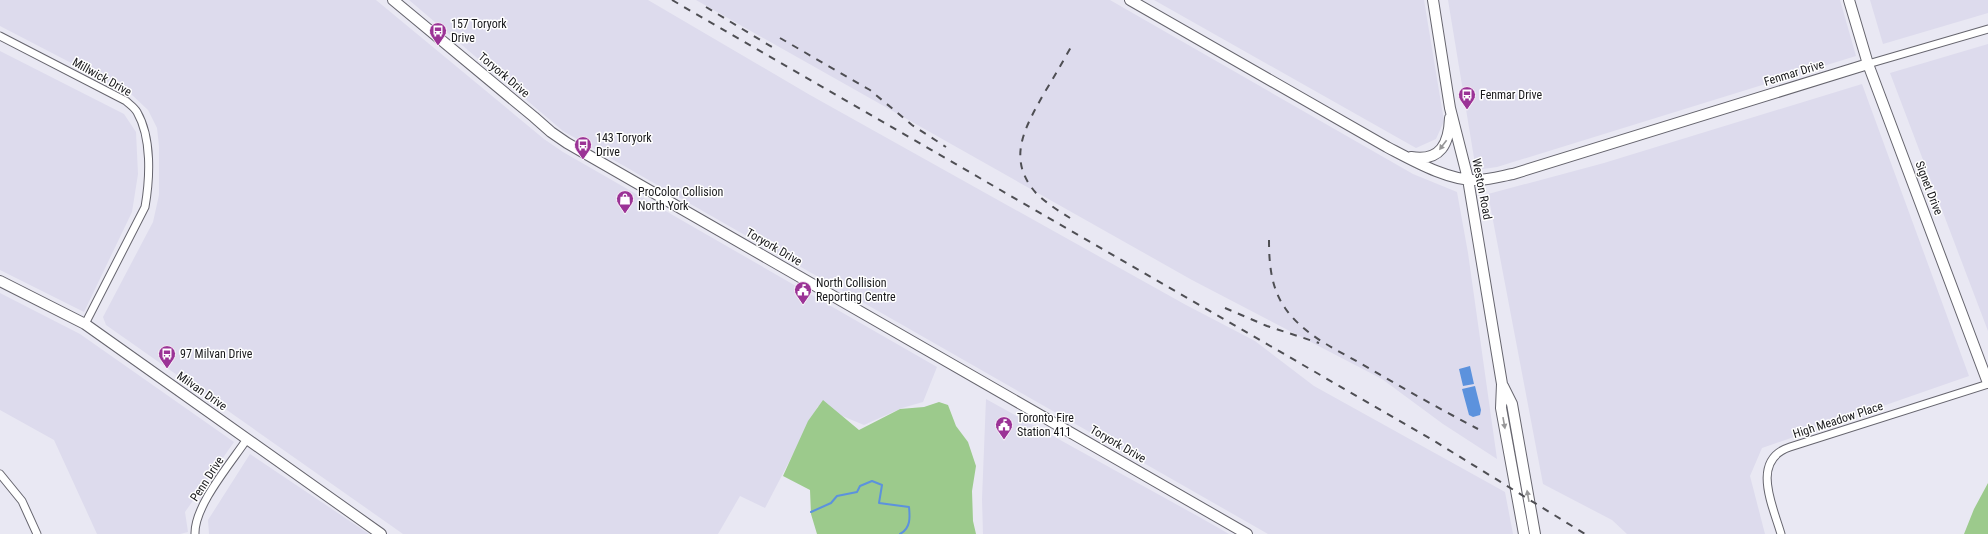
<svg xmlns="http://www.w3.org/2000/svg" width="1988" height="534" font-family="'Roboto Condensed',sans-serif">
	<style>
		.built { fill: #dddbed }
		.green { fill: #9cca8c }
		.water { fill: #5c92dd }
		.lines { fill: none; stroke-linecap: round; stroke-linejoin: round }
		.stream { stroke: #5c92dd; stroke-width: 2 }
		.street-casing { stroke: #66656e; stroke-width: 9 }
		.secondary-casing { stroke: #66656e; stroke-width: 12 }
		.street { stroke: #fff; stroke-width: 7 }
		.secondary { stroke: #fff; stroke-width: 10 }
		.rail { stroke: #4e4e53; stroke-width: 2; stroke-dasharray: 7 7; stroke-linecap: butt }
		.oneway { fill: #979798 }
		.labels { text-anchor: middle; stroke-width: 3; stroke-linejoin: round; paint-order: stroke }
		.poi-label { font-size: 12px; fill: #18181b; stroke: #fff; text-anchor: start }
		.street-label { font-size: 12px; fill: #18181b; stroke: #fff }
	</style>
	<rect width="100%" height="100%" fill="#e9e8f3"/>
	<!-- built -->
	<path class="built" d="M 0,0 L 376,0 L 544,139 L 563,152 L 937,367 L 923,402 L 902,408 L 864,425 L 818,406 L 765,508 L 740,496 L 718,534 L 403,534 L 106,325 L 103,317 L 153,222 L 159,195 L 159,146 L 157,128 L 148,110 L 131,94 L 0,26 Z
		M 409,0 L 648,0 L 810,95 L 1186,305 L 1255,341 L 1314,386 L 1505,492 L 1513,534 L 1268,534 L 563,131 Z
		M 696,0 L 1110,0 L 1413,174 L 1457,192 L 1468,253 L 1497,459 L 1443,424 L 1382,379 L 1192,280 Z
		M 1154,0 L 1424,0 L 1444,121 L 1436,139 L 1416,148 Z
		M 1448,0 L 1840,0 L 1856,56 L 1497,167 L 1476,170 Z
		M 1870,0 L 1988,0 L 1988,13 L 1883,44 Z
		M 1988,44 L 1988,331 L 1890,73 Z
		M 0,51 L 124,114 L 136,132 L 138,174 L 132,212 L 84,312 L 0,270 Z
		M 1862,84 L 1969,376 L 1762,448 L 1750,476 L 1765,534 L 1627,534 L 1612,520 L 1543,484 L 1488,194 L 1604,163 Z
		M 0,293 L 80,334 L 234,442 L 185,512 L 188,532 L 180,534 L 97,534 L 54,440 L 0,410 Z
		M 986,399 L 1201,518 L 1229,534 L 983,534 L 982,499 Z
		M 250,454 L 369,534 L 209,534 L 208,520 Z"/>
	<!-- green -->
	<path class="green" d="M 823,400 L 859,430 L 900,409 L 924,407 L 939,402 L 948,405 L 956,426 L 968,442 L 976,466 L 972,491 L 973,521 L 976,534 L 817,534 L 811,514 L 810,490 L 783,476 L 808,421 Z
		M 1988,483 L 1988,534 L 1964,534 L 1974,509 Z"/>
	<!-- water -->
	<path class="water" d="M 1470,366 L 1474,384 L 1463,386 L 1459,369 Z
		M 1475,386 L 1481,410 L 1480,415 L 1473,417 L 1469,415 L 1462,389 Z"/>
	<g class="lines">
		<!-- stream -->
		<path class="stream" d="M 811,512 L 831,503 L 837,496 L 857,492 L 860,486 L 872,481 L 882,485 L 879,503 L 909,507 C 910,517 911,528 900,534"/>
		<!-- street casing -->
		<g class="street-casing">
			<path id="street" d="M 0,36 L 126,101 C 129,104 134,107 137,112 C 152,138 150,178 145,207 L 85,324
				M 1868,64 L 1988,29
				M 0,474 L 22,501 L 37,534
				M 195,534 C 194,506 231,463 247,439
				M 1781,534 C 1773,506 1750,460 1790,447 L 1988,384"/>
		</g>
		<!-- secondary casing -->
		<g class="secondary-casing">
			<path id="secondary" d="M 393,0 L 534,117 L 551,132 L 567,143 L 1247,534
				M 1130,0 L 1387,147 C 1412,160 1450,182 1479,180 C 1491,179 1502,176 1513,174 L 1868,64
				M 1433,0 L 1450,108 L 1468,179 L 1502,384 L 1501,408 L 1524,534
				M 1849,0 L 1868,64 L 1988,383
				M 1411,157 C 1441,162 1449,143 1450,118
				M 0,281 L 85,324 L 381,534
				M 1503,386 L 1512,404 L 1535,534"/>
		</g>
		<!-- street -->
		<use href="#street" class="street"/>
		<!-- secondary -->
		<use href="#secondary" class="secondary"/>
		<!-- rail -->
		<path class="rail" d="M 672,0 L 1431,439 L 1585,534
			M 706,7 L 772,47
			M 780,38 L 870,90 L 912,125 L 946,147
			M 1070,218 C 1059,211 1046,203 1036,193 C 1006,159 1025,128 1043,95 C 1053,79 1062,63 1071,47
			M 1269,240 C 1269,264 1271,288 1285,308 C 1303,334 1333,348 1360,363 C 1399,386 1438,408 1478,429
			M 1225,308 L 1267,326 L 1319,343"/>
	</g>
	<!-- one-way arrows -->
	<defs><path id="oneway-solid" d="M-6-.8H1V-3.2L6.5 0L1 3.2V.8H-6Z"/></defs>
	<g class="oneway">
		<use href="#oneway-solid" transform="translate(1443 145) rotate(127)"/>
		<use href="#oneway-solid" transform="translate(1504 423) rotate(80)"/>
		<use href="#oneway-solid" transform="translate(1528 496) rotate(-100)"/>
	</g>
	<!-- icons -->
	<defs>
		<g id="bus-pin" transform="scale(0.9)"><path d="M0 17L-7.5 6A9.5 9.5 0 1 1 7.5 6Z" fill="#9b3396" stroke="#fff"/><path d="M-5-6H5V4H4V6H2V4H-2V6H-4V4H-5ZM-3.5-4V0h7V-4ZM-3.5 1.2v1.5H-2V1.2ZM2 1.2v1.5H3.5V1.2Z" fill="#fff"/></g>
		<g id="shop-pin" transform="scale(0.9)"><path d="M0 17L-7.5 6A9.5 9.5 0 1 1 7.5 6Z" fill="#9b3396" stroke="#fff"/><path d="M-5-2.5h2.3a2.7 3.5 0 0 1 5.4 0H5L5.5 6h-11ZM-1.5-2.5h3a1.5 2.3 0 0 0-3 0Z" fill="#fff"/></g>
		<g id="civic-pin" transform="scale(0.9)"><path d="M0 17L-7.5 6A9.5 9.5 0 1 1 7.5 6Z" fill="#9b3396" stroke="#fff"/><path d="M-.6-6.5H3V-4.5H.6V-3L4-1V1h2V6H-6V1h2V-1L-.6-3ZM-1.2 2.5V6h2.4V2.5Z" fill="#fff"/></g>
	</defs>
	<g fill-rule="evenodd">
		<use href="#bus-pin" x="438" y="31"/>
		<use href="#bus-pin" x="1467" y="95"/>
		<use href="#bus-pin" x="583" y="145"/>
		<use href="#shop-pin" x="625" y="199"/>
		<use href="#civic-pin" x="803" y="290"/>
		<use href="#bus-pin" x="167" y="354"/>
		<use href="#civic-pin" x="1004" y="425"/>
	</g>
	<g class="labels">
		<!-- poi labels -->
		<g class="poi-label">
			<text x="451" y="28">157 Toryork<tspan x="451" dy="14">Drive</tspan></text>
			<text x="1480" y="99">Fenmar Drive</text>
			<text x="596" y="142">143 Toryork<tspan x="596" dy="14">Drive</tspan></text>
			<text x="638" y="196">ProColor Collision<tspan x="638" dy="14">North York</tspan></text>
			<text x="816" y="287">North Collision<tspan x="816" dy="14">Reporting Centre</tspan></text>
			<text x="180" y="358">97 Milvan Drive</text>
			<text x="1017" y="422">Toronto Fire<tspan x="1017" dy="14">Station 411</tspan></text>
		</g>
		<!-- street labels -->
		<g class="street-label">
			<text transform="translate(1794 73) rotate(-17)" y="4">Fenmar Drive</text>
			<text transform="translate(504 75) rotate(40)" y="4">Toryork Drive</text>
			<text transform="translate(102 77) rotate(29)" y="4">Millwick Drive</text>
			<text transform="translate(1929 188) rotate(69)" y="4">Signet Drive</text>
			<text transform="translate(1482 189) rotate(79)" y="4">Weston Road</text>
			<text transform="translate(774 247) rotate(30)" y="4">Toryork Drive</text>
			<text transform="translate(202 391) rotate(35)" y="4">Milvan Drive</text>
			<text transform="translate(1838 420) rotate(-18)" y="4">High Meadow Place</text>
			<text transform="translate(1118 444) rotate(30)" y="4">Toryork Drive</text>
			<text transform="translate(207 479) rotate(-57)" y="4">Penn Drive</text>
		</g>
	</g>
</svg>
